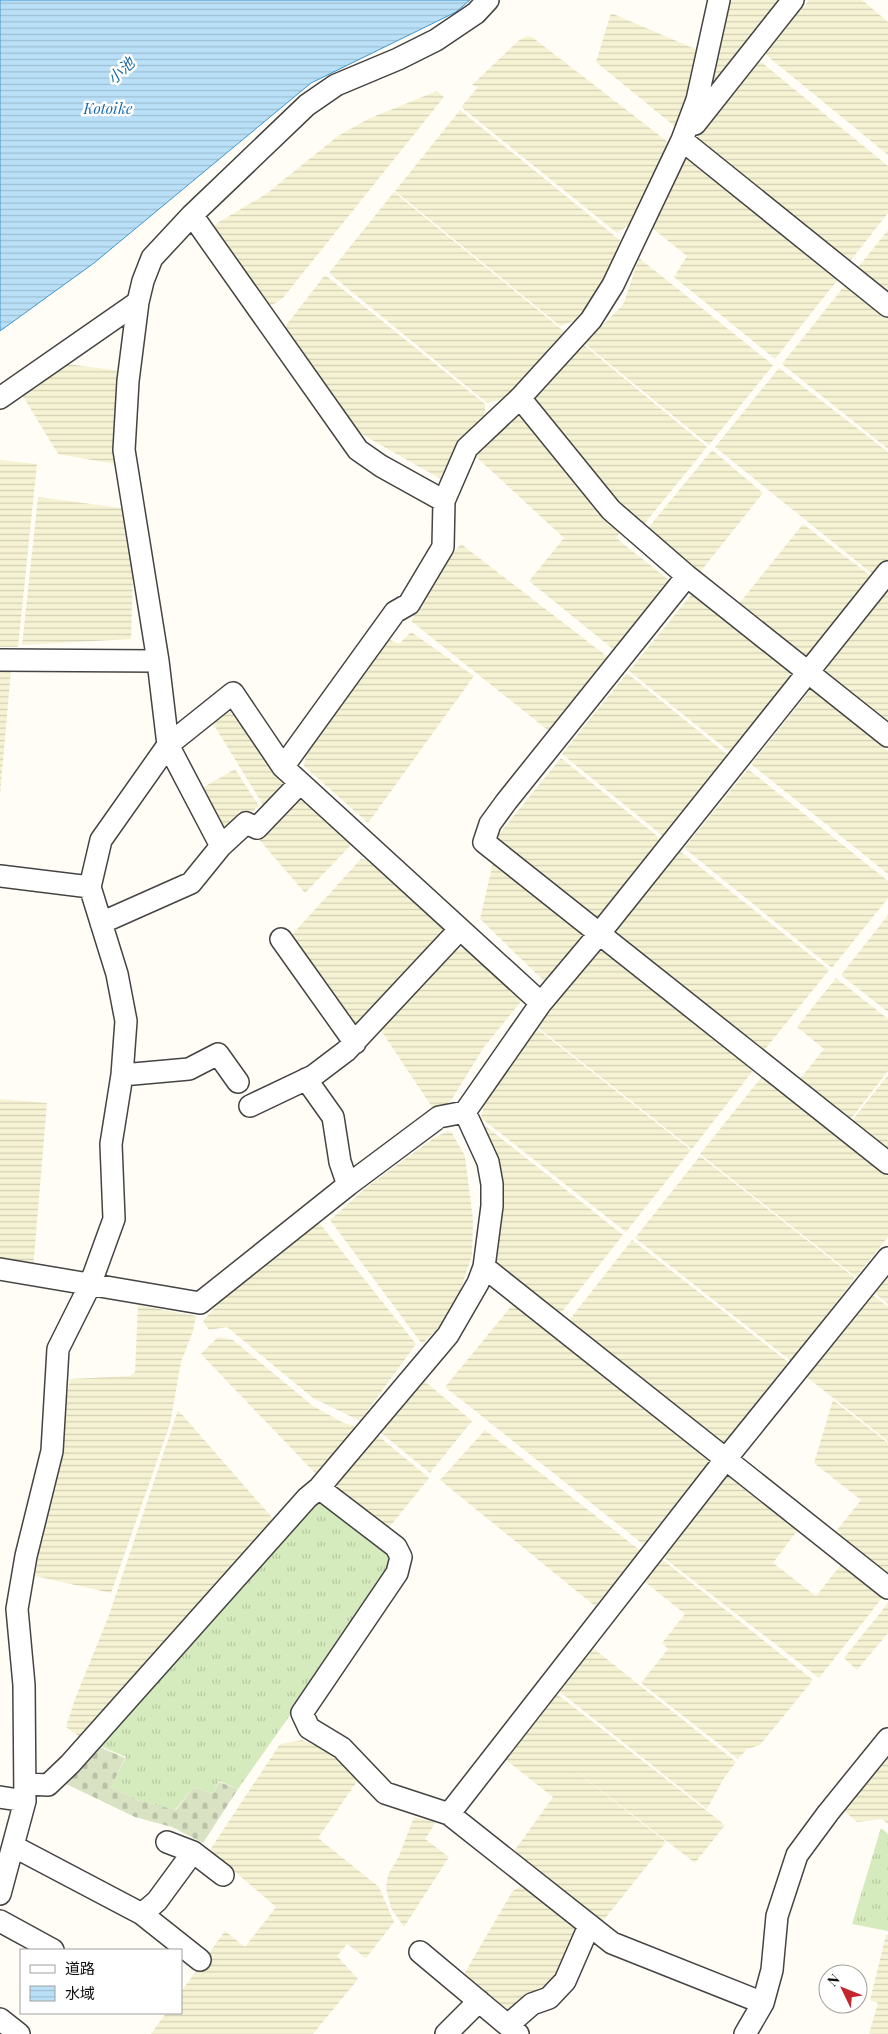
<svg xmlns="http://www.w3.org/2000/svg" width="888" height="2034" font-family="'Playfair Display','Noto Sans JP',serif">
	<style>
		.farmland { fill: url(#farmland-rules) }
		.grass { fill: url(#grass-tufts) }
		.cemetery { fill: url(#cemetery-stones) }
		.water { fill: url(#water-rules); stroke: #3f96cf }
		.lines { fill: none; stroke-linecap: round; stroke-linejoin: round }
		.minor-casing { stroke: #444; stroke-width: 24 }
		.minor { stroke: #fff; stroke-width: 21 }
		.labels { text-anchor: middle; stroke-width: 5; stroke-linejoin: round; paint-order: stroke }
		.water-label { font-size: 15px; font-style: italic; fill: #1768a6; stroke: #fff }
	</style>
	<defs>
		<pattern id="farmland-rules" width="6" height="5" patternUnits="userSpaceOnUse" patternTransform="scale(1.25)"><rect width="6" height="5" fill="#f6f3d4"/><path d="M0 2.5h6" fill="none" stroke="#d2cfb5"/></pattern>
		<pattern id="grass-tufts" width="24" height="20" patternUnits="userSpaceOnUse" patternTransform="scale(1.25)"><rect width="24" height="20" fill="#d5ebbd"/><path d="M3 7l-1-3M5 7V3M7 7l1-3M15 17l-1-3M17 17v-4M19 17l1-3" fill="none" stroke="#b6c8a1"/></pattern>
		<pattern id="cemetery-stones" width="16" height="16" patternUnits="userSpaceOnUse" patternTransform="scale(1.25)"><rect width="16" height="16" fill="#d9e3c4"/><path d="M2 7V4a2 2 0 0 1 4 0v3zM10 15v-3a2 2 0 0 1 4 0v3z" fill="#b9c2a7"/></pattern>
		<pattern id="water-rules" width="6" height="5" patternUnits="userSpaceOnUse" patternTransform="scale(1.25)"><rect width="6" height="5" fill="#b9e0f7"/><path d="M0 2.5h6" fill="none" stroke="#9ebfd3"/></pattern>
	</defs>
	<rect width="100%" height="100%" fill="#fffdf5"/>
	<!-- farmland -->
	<path class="farmland" d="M 727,0 L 780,0 L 713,87 L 710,86 Z
		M 809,0 L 862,0 L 888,22 L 888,155 L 765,54 Z
		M 611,13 L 700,51 L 678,129 L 596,62 Z
		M 527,36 L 532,37 L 668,142 L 634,222 L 617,233 L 461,107 L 478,87 L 472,85 L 518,41 Z
		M 760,61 L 888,166 L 888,213 L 847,265 L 694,141 Z
		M 437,91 L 444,97 L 282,299 L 272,305 L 263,302 L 230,255 L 214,225 L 266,194 L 338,136 L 368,119 Z
		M 460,110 L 621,241 L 605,282 L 579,319 L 560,326 L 395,191 Z
		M 688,154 L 839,278 L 775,359 L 674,277 L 687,256 L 652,228 Z
		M 394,192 L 566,333 L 504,399 L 487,403 L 329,273 Z
		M 888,230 L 888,296 L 856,270 Z
		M 639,258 L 773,365 L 709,445 L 584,343 L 623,305 Z
		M 325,275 L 485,404 L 485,419 L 446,482 L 358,432 L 284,328 Z
		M 846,284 L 888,317 L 888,449 L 782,364 Z
		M 584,345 L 707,447 L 640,529 L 532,399 Z
		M 59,363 L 120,371 L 115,464 L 58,454 L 21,393 Z
		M 779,368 L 888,452 L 888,559 L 875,576 L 715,447 Z
		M 519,413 L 621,531 L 616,538 L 675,585 L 619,654 L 529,581 L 564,538 L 472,453 Z
		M 712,450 L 763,493 L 697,576 L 644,533 Z
		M 0,460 L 37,464 L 18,647 L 0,647 Z
		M 38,497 L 121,508 L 133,575 L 131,639 L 22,645 Z
		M 803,524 L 872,577 L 806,660 L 738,605 Z
		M 461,544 L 613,661 L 554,735 L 411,621 L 432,577 Z
		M 695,590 L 796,672 L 731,753 L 629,671 Z
		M 885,590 L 888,592 L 888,726 L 820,671 Z
		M 411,632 L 474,676 L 368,823 L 304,766 L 307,745 L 380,635 L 399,644 Z
		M 0,670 L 11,670 L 0,795 Z
		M 627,673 L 729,756 L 664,837 L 562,754 Z
		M 811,689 L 888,751 L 888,874 L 751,764 Z
		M 227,703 L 287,779 L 263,805 L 209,717 Z
		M 561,758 L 662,840 L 597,921 L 495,839 Z
		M 235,769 L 259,806 L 222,838 L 197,791 Z
		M 748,769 L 888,881 L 888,898 L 832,968 L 684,848 Z
		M 303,793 L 353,843 L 305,893 L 256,836 Z
		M 680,851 L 829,970 L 762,1053 L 614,934 Z
		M 361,859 L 378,862 L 449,931 L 356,1030 L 288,939 Z
		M 493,863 L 583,932 L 576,945 L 545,982 L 480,919 Z
		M 888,915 L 888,1012 L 841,975 Z
		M 599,945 L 755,1068 L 692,1149 L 536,1026 Z
		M 468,948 L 523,999 L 484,1047 L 452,1099 L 441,1109 L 432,1107 L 380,1029 L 449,951 Z
		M 836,978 L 888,1019 L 888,1071 L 850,1120 L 799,1080 L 824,1049 L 797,1027 Z
		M 535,1027 L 691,1150 L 626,1232 L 481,1118 L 488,1088 Z
		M 764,1074 L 888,1172 L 888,1237 L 856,1277 L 700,1154 Z
		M 888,1075 L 888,1151 L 851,1122 Z
		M 0,1099 L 47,1103 L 33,1269 L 0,1262 Z
		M 483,1124 L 623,1235 L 558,1317 L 494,1264 L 495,1158 Z
		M 448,1131 L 452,1133 L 465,1156 L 473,1220 L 472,1255 L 453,1313 L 422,1344 L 330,1220 L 367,1187 L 434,1138 Z
		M 700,1156 L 855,1278 L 791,1361 L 635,1238 Z
		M 317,1220 L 416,1344 L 360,1421 L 313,1398 L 227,1327 L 209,1330 L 203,1321 L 227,1293 Z
		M 632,1240 L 788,1362 L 722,1445 L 567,1323 Z
		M 888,1268 L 888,1304 L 871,1290 Z
		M 869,1292 L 888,1307 L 888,1441 L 804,1375 Z
		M 513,1304 L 710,1462 L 644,1545 L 445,1387 Z
		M 138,1305 L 196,1316 L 193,1331 L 181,1362 L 170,1424 L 111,1593 L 35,1576 L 70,1379 L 130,1376 L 135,1372 Z
		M 218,1337 L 233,1340 L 313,1406 L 342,1422 L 359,1428 L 315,1473 L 201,1354 Z
		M 421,1378 L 472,1421 L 430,1473 L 380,1432 Z
		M 833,1400 L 888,1443 L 888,1577 L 834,1534 L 861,1500 L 814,1463 Z
		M 178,1410 L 276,1522 L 85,1740 L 66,1727 L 75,1699 L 108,1618 Z
		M 485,1430 L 641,1551 L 595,1606 L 440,1480 Z
		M 376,1434 L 429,1478 L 388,1529 L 334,1485 Z
		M 725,1468 L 800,1527 L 773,1563 L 816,1596 L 844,1561 L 886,1593 L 819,1678 L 659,1554 Z
		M 658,1556 L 813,1680 L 760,1745 L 747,1749 L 738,1759 L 641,1683 L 668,1649 L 662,1643 L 685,1614 L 640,1578 Z
		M 888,1603 L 888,1633 L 857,1670 L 844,1658 Z
		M 589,1645 L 736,1762 L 724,1778 L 707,1809 L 555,1688 Z
		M 553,1691 L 725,1825 L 695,1863 L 563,1761 L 666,1842 L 599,1926 L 512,1854 L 553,1797 L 501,1756 Z
		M 302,1740 L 334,1754 L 358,1780 L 318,1838 L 379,1887 L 394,1922 L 366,1958 L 347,1944 L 337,1956 L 358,1979 L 313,2034 L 151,2034 L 166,2013 L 181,2013 L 181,1992 L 225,1931 L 245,1947 L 276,1907 L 210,1850 L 280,1744 Z
		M 888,1752 L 888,1824 L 882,1819 L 857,1822 L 842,1809 Z
		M 414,1817 L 436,1822 L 425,1839 L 449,1857 L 404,1927 L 391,1908 L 386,1888 L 388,1875 L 399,1856 Z
		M 520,1886 L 584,1929 L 551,1987 L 506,2019 L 460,1981 L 512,1892 Z
		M 886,1935 L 888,1935 L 888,2034 L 869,2034 L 878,2003 L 870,2000 Z"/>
	<!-- grass -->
	<path class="grass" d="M 319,1495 L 395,1555 L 387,1578 L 238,1789 L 219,1781 L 213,1794 L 194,1787 L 175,1810 L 137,1800 L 111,1787 L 126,1757 L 93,1743 Z
		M 881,1828 L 888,1834 L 888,1931 L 852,1924 Z"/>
	<!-- cemetery -->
	<path class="cemetery" d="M 93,1744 L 125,1758 L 111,1787 L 137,1800 L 176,1810 L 194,1787 L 213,1794 L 219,1782 L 238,1789 L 203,1843 L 172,1827 L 135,1817 L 60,1781 Z"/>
	<!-- water -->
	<path class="water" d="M 0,0 L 470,0 L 456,12 L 311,83 L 94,263 L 0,331 Z"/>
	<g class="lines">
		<!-- minor casing -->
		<g class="minor-casing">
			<path id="minor" d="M 695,124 L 793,0
				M 682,140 L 888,306
				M 192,215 L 358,450 L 381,466 L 444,501 L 467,448 L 520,398 L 591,320 L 613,285 L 682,140 L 697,100 L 719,0
				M 0,398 L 138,302
				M 520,398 L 611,510 L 687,576 L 888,736
				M 687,576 L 506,802 L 490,824 L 484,842 L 888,1163
				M 0,660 L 158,661
				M 283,767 L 395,612 L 409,604 L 443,547 L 444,501
				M 221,846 L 168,745 L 233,693 L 283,767 L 541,1003
				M 0,876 L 90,887
				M 101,923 L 191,883 L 221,846 L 246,823 L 257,828 L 300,783
				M 281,939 L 355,1043
				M 122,1075 L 189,1069 L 218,1054 L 238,1082
				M 306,1079 L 333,1117 L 340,1162 L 348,1185
				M 250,1106 L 313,1076 L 346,1051 L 460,929
				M 484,1267 L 888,1588
				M 0,1269 L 200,1303 L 348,1185 L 439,1117 L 465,1112
				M 319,1488 L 396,1547 L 401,1557 L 397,1573 L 302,1713 L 309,1728 L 342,1748 L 385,1793 L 449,1814 L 612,1943 L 763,2003
				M 27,1784 L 48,1785 L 70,1764 L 307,1498 L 319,1488 L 448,1335 L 478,1283 L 484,1267 L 492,1206 L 492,1184 L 488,1162 L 465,1112 L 541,1003 L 599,934 L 888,572
				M 0,1797 L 25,1801
				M 449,1814 L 725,1460 L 888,1258
				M 167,1842 L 193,1852 L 223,1875
				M 13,1846 L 142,1914 L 200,1960
				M 0,1894 L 25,1801 L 24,1685 L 17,1609 L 26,1556 L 52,1451 L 58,1349 L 90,1285 L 114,1219 L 111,1144 L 122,1075 L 126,1021 L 117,974 L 90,887 L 101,840 L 168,745 L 158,661 L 124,450 L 128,381 L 138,302 L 143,281 L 152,258 L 192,215 L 307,105 L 336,85 L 398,59 L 436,40 L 476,13 L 488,0
				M 142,1914 L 157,1901 L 193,1852
				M 0,1921 L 53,1950
				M 420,1952 L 518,2034
				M 0,2019 L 19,2034
				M 508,2025 L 532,2004 L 549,1998 L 565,1981 L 589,1926
				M 446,2034 L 479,2001
				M 745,2034 L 763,2003 L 772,1970 L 777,1916 L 797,1855 L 828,1813 L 888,1739"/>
		</g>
		<!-- minor -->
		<use href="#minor" class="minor"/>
	</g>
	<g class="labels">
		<!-- water labels -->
		<g class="water-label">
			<text transform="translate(121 71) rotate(-43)" y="5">小池</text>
			<text x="108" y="114">Kotoike</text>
		</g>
	</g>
	<!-- legend -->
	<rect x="20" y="1949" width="162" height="65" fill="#ffffff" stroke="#a0a0a0"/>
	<rect x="30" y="1965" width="25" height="8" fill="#ffffff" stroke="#a0a0a0"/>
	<text x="65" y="1974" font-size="15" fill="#111111">道路</text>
	<rect x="30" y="1986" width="25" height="15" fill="url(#water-rules)" stroke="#a0a0a0"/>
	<text x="65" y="1999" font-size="15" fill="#111111">水域</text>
	<!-- north arrow -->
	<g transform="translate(843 1989) rotate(313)"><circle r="24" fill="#ffffff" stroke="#a0a0a0"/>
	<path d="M0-4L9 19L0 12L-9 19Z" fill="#c4262e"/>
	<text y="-8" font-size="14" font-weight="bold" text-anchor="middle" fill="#111111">N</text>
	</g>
</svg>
